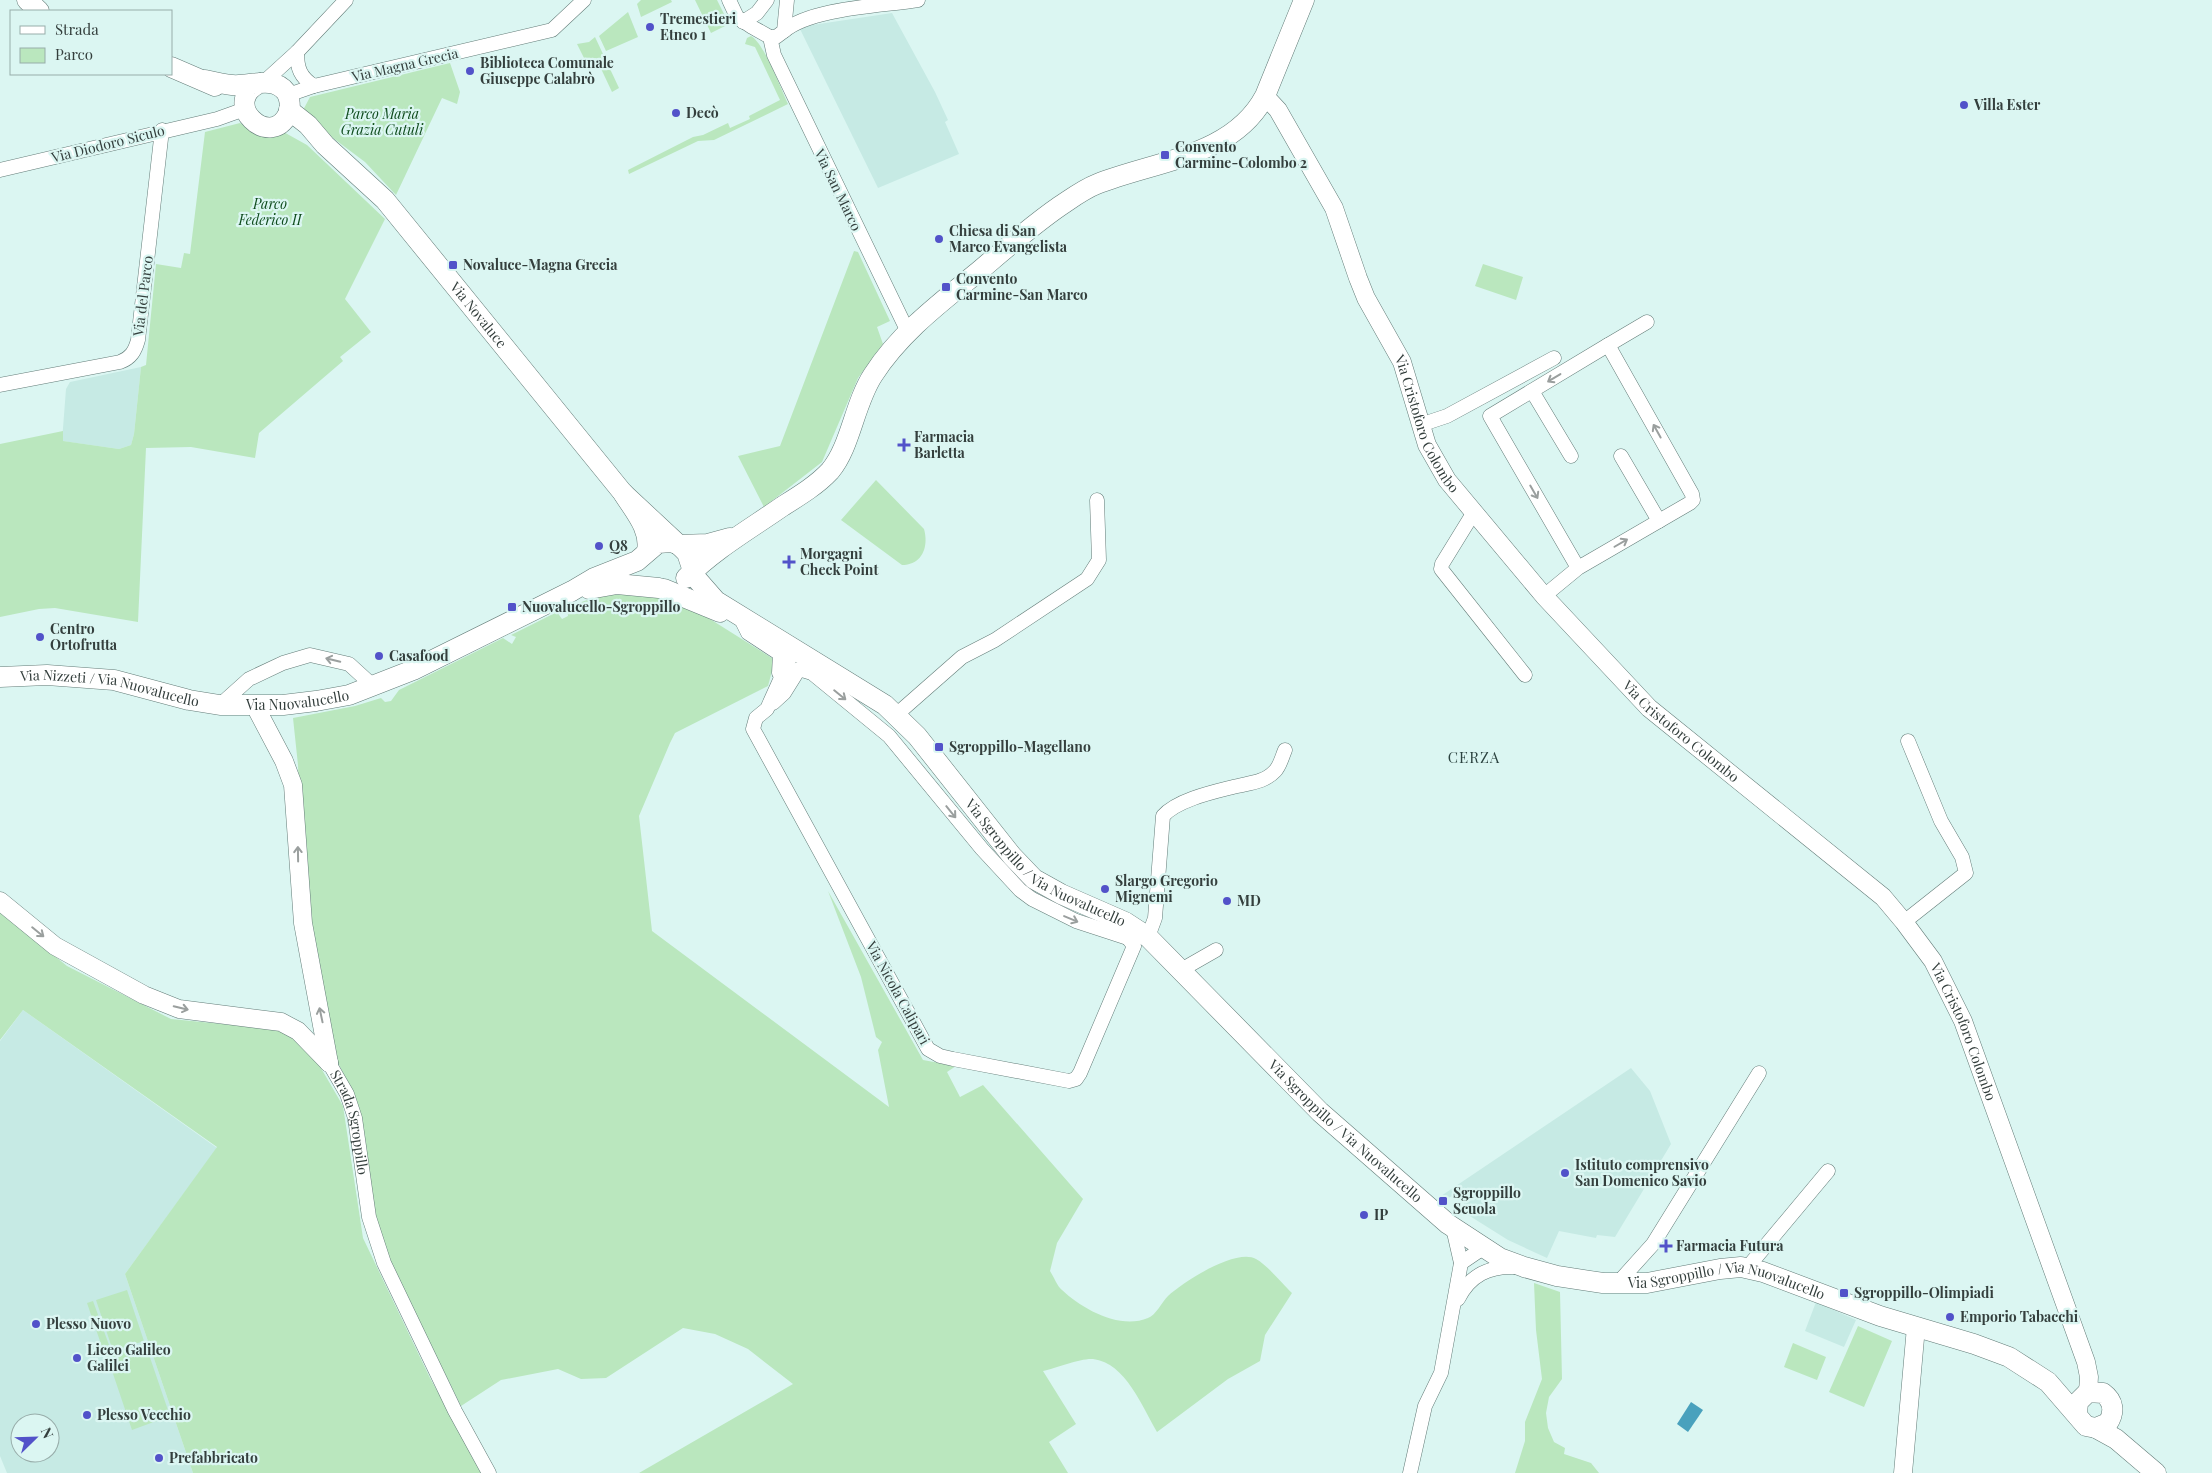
<svg xmlns="http://www.w3.org/2000/svg" width="2212" height="1473" font-family="'Playfair Display',serif">
	<style>
		.built { fill: #c6eae4; fill-rule: evenodd }
		.green { fill: #bae7be }
		.water { fill: #49a1bd }
		.lines { fill: none; stroke-linecap: round; stroke-linejoin: round }
		.minor-casing { stroke: #637c78; stroke-width: 15 }
		.tertiary-casing { stroke: #637c78; stroke-width: 19 }
		.secondary-casing { stroke: #637c78; stroke-width: 21 }
		.minor { stroke: #fff; stroke-width: 14 }
		.tertiary { stroke: #fff; stroke-width: 18 }
		.secondary { stroke: #fff; stroke-width: 20 }
		.oneway { stroke: #9a9f9e }
		.poi-dot { fill: #5252c9; stroke: #dbf6f2; stroke-width: 2 }
		.labels { text-anchor: middle; stroke-width: 4.5; stroke-linejoin: round; paint-order: stroke }
		.poi-label { font-size: 14px; font-weight: bold; fill: #343f3d; stroke: #dbf6f2; text-anchor: start }
		.street-label { font-size: 14px; fill: #343f3d; stroke: #dbf6f2 }
		.park-label { font-size: 14px; font-style: italic; fill: #0f4c1d; stroke: #dbf6f2 }
		.neighbourhood-label { font-size: 15px; letter-spacing: 1px; fill: #2b423f; stroke: #dbf6f2 }
	</style>
	<rect width="100%" height="100%" fill="#dbf6f2"/>
	<!-- built -->
	<path class="built" d="M 892,13 L 935,92 L 948,120 L 945,122 L 959,154 L 878,188 L 799,27 Z
		M 141,367 L 134,434 L 131,445 L 119,449 L 62,441 L 66,389 L 70,382 Z
		M 23,1010 L 217,1148 L 125,1274 L 193,1473 L 7,1473 L 0,1456 L 0,1041 ZM 20,1423 L 50,1423 L 50,1453 L 20,1453 Z
		M 1631,1068 L 1650,1091 L 1671,1144 L 1615,1237 L 1597,1235 L 1596,1238 L 1559,1231 L 1547,1258 L 1508,1240 L 1465,1213 L 1468,1210 L 1458,1194 L 1445,1199 L 1438,1198 Z
		M 1816,1302 L 1856,1320 L 1844,1347 L 1805,1331 Z"/>
	<!-- green -->
	<path class="green" d="M 641,0 L 671,0 L 672,2 L 641,17 L 637,4 Z
		M 695,0 L 717,0 L 729,24 L 711,33 Z
		M 628,12 L 638,37 L 606,51 L 599,36 Z
		M 751,36 C 764,43 781,89 788,104 L 714,140 L 698,141 L 629,174 L 628,170 L 693,137 L 703,135 L 728,123 L 730,128 L 750,119 L 749,116 L 780,100 L 755,47 L 745,44 L 747,38 Z
		M 595,37 L 619,88 L 612,92 L 596,58 L 585,60 L 577,44 L 589,42 Z
		M 450,63 L 460,92 L 457,104 L 442,98 L 396,195 L 365,162 L 301,114 L 310,97 Z
		M 240,123 L 258,134 L 280,130 L 307,145 L 385,219 L 345,299 L 371,332 L 340,357 L 343,361 L 259,433 L 255,458 L 191,447 L 146,448 L 138,622 L 55,608 L 39,609 L 0,617 L 0,444 L 63,431 L 63,441 L 119,449 L 131,445 L 134,434 L 141,367 L 146,365 L 156,264 L 181,268 L 184,253 L 190,254 L 205,132 Z
		M 854,251 L 858,252 L 890,321 L 877,327 L 883,344 L 858,378 L 822,462 L 764,507 L 738,456 L 780,446 Z
		M 1483,264 L 1523,277 L 1516,300 L 1475,286 Z
		M 876,480 L 924,529 C 929,547 922,565 902,565 L 841,520 Z
		M 626,593 L 670,600 L 702,614 L 775,660 L 768,686 L 675,733 L 670,743 L 639,816 L 652,931 L 889,1107 L 878,1050 L 882,1042 L 876,1037 L 861,977 L 828,891 L 923,1060 L 956,1066 L 947,1072 L 960,1097 L 983,1085 L 1083,1199 L 1057,1243 L 1050,1271 C 1054,1277 1057,1286 1062,1290 C 1082,1309 1120,1330 1148,1318 C 1156,1315 1162,1302 1168,1296 C 1183,1282 1236,1248 1256,1259 C 1267,1265 1282,1283 1292,1293 L 1265,1335 L 1260,1361 L 1228,1379 L 1157,1432 C 1142,1407 1126,1363 1093,1359 C 1081,1358 1056,1368 1043,1371 L 1076,1424 L 1049,1442 L 1068,1473 L 639,1473 L 793,1384 L 748,1349 L 715,1334 L 683,1328 L 606,1378 L 581,1379 L 558,1369 L 501,1380 L 461,1406 L 390,1263 L 373,1209 L 364,1135 L 353,1092 L 335,1057 L 303,894 L 298,765 L 293,718 L 355,706 L 381,698 L 385,702 L 391,701 L 399,690 L 503,638 L 512,644 L 516,637 L 511,635 L 557,612 L 562,619 L 568,616 L 567,607 L 596,597 Z
		M 0,912 L 67,966 L 171,1019 L 285,1030 L 314,1056 L 343,1106 L 363,1238 L 430,1378 L 483,1473 L 193,1473 L 125,1274 L 217,1147 L 23,1010 L 0,1040 Z
		M 1534,1283 L 1560,1292 L 1562,1379 L 1549,1397 L 1546,1413 L 1548,1428 L 1554,1442 L 1565,1448 L 1564,1454 L 1591,1463 L 1599,1473 L 1515,1473 L 1525,1441 L 1525,1422 L 1542,1379 L 1536,1330 Z
		M 127,1290 L 144,1341 L 113,1351 L 96,1300 Z
		M 93,1301 L 109,1345 L 102,1347 L 87,1303 Z
		M 1858,1326 L 1892,1341 L 1864,1407 L 1829,1392 Z
		M 145,1343 L 170,1416 L 132,1430 L 107,1356 Z
		M 1793,1343 L 1826,1357 L 1817,1380 L 1784,1367 Z"/>
	<!-- water -->
	<path class="water" d="M 1691,1402 L 1703,1410 L 1688,1432 L 1677,1424 Z"/>
	<g class="lines">
		<!-- minor casing -->
		<g class="minor-casing">
			<g id="minor">
				<path d="M 729,0 L 737,17 L 752,27 L 770,37 L 776,37 L 784,31 L 787,0"/>
				<path d="M 743,22 L 757,13 L 767,0"/>
				<path d="M 784,31 C 811,8 881,6 918,0"/>
				<path d="M 770,37 L 774,55 L 908,332"/>
				<path d="M 297,52 C 297,68 300,77 314,86"/>
				<path d="M 264,82 L 297,52 L 346,0"/>
				<path d="M 288,95 L 314,86 L 552,30 L 584,0"/>
				<path d="M 0,170 L 217,119 L 245,109"/>
				<path d="M 1608,345 L 1647,322"/>
				<path d="M 0,385 L 120,362 C 131,358 135,351 138,340 L 162,130"/>
				<path d="M 1532,391 L 1571,456"/>
				<path d="M 1420,425 L 1447,416 L 1554,358"/>
				<path d="M 1621,456 L 1659,521"/>
				<path d="M 1474,512 L 1442,564 L 1441,569 L 1525,675"/>
				<path d="M 1544,596 L 1578,568 L 1690,503 L 1693,500 L 1692,494 L 1608,345 L 1490,416 L 1578,568"/>
				<path d="M 743,623 L 748,633 L 780,654 L 779,673"/>
				<path d="M 794,649 L 767,709 L 756,718 L 753,729 L 928,1049 L 940,1056 L 953,1059 L 1069,1081 L 1076,1079 L 1080,1073 L 1134,946 L 1128,938 L 1136,928"/>
				<path d="M 773,703 L 784,693 L 799,669 L 812,673 L 889,736 L 982,849 L 1020,890 L 1032,899 L 1076,921 L 1128,938"/>
				<path d="M 220,705 L 249,679 L 283,663 L 310,655 L 349,664 L 372,685"/>
				<path d="M 896,715 L 962,657 L 995,640 L 1087,579 L 1099,560 L 1097,500"/>
				<path d="M 1904,922 L 1966,873 L 1962,857 L 1941,821 L 1908,741"/>
				<path d="M 1148,937 L 1155,918 L 1163,816 C 1177,800 1213,792 1233,787 C 1248,783 1264,783 1275,771 C 1280,766 1282,757 1285,750"/>
				<path d="M 1181,970 L 1216,950"/>
				<path id="s1" d="M 329,1063 L 347,1094 L 355,1118 L 369,1217 L 384,1263 L 455,1411 L 489,1473"/>
				<path d="M 1461,1263 L 1483,1248"/>
				<path d="M 1747,1268 L 1828,1171"/>
				<path d="M 1617,1284 L 1653,1244 L 1759,1073"/>
				<path d="M 1458,1299 C 1470,1275 1489,1266 1515,1267"/>
				<path d="M 1410,1473 L 1425,1406 L 1441,1373 L 1461,1263 L 1453,1228"/>
			</g>
		</g>
		<!-- tertiary casing -->
		<g class="tertiary-casing">
			<g id="tertiary">
				<path id="s2" d="M 1265,96 L 1278,110 L 1334,208 L 1358,278 L 1366,298 L 1402,362 L 1427,445 L 1447,480 L 1544,596 L 1649,708 L 1883,897 L 1904,922 L 1933,961 L 1963,1021 L 2086,1362 L 2089,1377 L 2088,1392"/>
				<path d="M 255,706 L 284,761 L 293,785 L 303,923 L 329,1063"/>
				<path d="M 0,901 L 55,946 L 144,995 L 179,1009 L 281,1022 L 298,1031 L 329,1063"/>
				<path d="M 1903,1473 L 1916,1327"/>
			</g>
		</g>
		<!-- secondary casing -->
		<g class="secondary-casing">
			<g id="secondary">
				<path d="M 27,0 L 39,11"/>
				<path d="M 171,67 L 215,86"/>
				<path d="M 205,80 C 214,82 223,84 232,85 C 249,87 273,75 286,92 C 290,98 291,107 288,114 C 270,151 219,102 260,83"/>
				<path id="s3" d="M 289,110 L 308,125 L 325,145 L 385,200 L 623,493 C 634,511 651,529 647,551"/>
				<path id="s4" d="M 623,493 L 682,548 L 687,553 L 695,577 L 716,601 L 885,705 L 917,736 L 1012,856 L 1034,879 L 1061,894 L 1125,922 L 1148,937 L 1320,1112 L 1448,1224 L 1500,1258 L 1524,1267 L 1557,1276 L 1603,1283 L 1647,1283 L 1720,1269 L 1741,1267 L 1763,1272 L 1880,1316 L 1974,1344 L 2009,1357 L 2048,1382 L 2086,1426 L 2096,1428 L 2108,1423 C 2115,1412 2114,1401 2103,1393 L 2088,1392 L 2078,1402 L 2077,1414"/>
				<path d="M 679,545 L 708,544 L 730,538"/>
				<path d="M 686,578 C 715,549 750,529 783,506 C 799,496 817,485 830,471 C 851,446 854,404 873,375 C 900,333 940,303 978,272 C 1005,249 1031,226 1060,206 C 1072,198 1084,189 1097,184 C 1154,161 1233,157 1265,96 L 1304,0"/>
				<path d="M 589,589 L 617,584 L 659,588"/>
				<path d="M 664,589 L 720,612"/>
				<path id="s5" d="M 0,677 L 47,675 L 114,680 L 189,700 L 220,705 L 283,705 L 316,701 L 349,695 L 413,670 L 572,591 L 594,578 L 637,561 L 658,543 L 671,542 L 677,544"/>
				<path d="M 2096,1428 L 2116,1439 L 2156,1473"/>
			</g>
		</g>
		<!-- minor -->
		<use href="#minor" class="minor"/>
		<!-- tertiary -->
		<use href="#tertiary" class="tertiary"/>
		<!-- secondary -->
		<use href="#secondary" class="secondary"/>
	</g>
	<!-- one-way arrows -->
	<defs><path id="oneway-shaft" d="M-6 0H5M1.5-3L5.5 0L1.5 3" fill="none" stroke-width="1.6" stroke-linecap="round" stroke-linejoin="round" transform="scale(1.25)"/></defs>
	<g class="oneway">
		<use href="#oneway-shaft" transform="translate(1554 378) rotate(149)"/>
		<use href="#oneway-shaft" transform="translate(1657 431) rotate(-119)"/>
		<use href="#oneway-shaft" transform="translate(1534 492) rotate(60)"/>
		<use href="#oneway-shaft" transform="translate(1621 543) rotate(-30)"/>
		<use href="#oneway-shaft" transform="translate(333 660) rotate(-166)"/>
		<use href="#oneway-shaft" transform="translate(840 695) rotate(39)"/>
		<use href="#oneway-shaft" transform="translate(951 812) rotate(51)"/>
		<use href="#oneway-shaft" transform="translate(298 854) rotate(-91)"/>
		<use href="#oneway-shaft" transform="translate(1071 919) rotate(23)"/>
		<use href="#oneway-shaft" transform="translate(38 932) rotate(39)"/>
		<use href="#oneway-shaft" transform="translate(181 1008) rotate(13)"/>
		<use href="#oneway-shaft" transform="translate(321 1015) rotate(-102)"/>
	</g>
	<!-- markers -->
	<g class="poi-dot">
		<circle cx="650" cy="27" r="5"/>
		<circle cx="470" cy="71" r="5"/>
		<circle cx="1964" cy="105" r="5"/>
		<circle cx="676" cy="113" r="5"/>
		<rect x="1160" y="150" width="10" height="10" rx="2.5"/>
		<circle cx="939" cy="239" r="5"/>
		<rect x="448" y="260" width="10" height="10" rx="2.5"/>
		<rect x="941" y="282" width="10" height="10" rx="2.5"/>
		<path d="M901.5 437.5h5v5h5v5h-5v5h-5v-5h-5v-5h5z"/>
		<circle cx="599" cy="546" r="5"/>
		<path d="M786.5 554.5h5v5h5v5h-5v5h-5v-5h-5v-5h5z"/>
		<rect x="507" y="602" width="10" height="10" rx="2.5"/>
		<circle cx="40" cy="637" r="5"/>
		<circle cx="379" cy="656" r="5"/>
		<rect x="934" y="742" width="10" height="10" rx="2.5"/>
		<circle cx="1105" cy="889" r="5"/>
		<circle cx="1227" cy="901" r="5"/>
		<circle cx="1565" cy="1173" r="5"/>
		<rect x="1438" y="1196" width="10" height="10" rx="2.5"/>
		<circle cx="1364" cy="1215" r="5"/>
		<path d="M1663.5 1238.5h5v5h5v5h-5v5h-5v-5h-5v-5h5z"/>
		<rect x="1839" y="1288" width="10" height="10" rx="2.5"/>
		<circle cx="1950" cy="1317" r="5"/>
		<circle cx="36" cy="1324" r="5"/>
		<circle cx="77" cy="1358" r="5"/>
		<circle cx="87" cy="1415" r="5"/>
		<circle cx="159" cy="1458" r="5"/>
	</g>
	<g class="labels">
		<!-- poi labels -->
		<g class="poi-label">
			<text x="660" y="24">Tremestieri<tspan x="660" dy="16">Etneo 1</tspan></text>
			<text x="480" y="68">Biblioteca Comunale<tspan x="480" dy="16">Giuseppe Calabrò</tspan></text>
			<text x="1974" y="110">Villa Ester</text>
			<text x="686" y="118">Decò</text>
			<text x="1175" y="152">Convento<tspan x="1175" dy="16">Carmine-Colombo 2</tspan></text>
			<text x="949" y="236">Chiesa di San<tspan x="949" dy="16">Marco Evangelista</tspan></text>
			<text x="463" y="270">Novaluce-Magna Grecia</text>
			<text x="956" y="284">Convento<tspan x="956" dy="16">Carmine-San Marco</tspan></text>
			<text x="914" y="442">Farmacia<tspan x="914" dy="16">Barletta</tspan></text>
			<text x="609" y="551">Q8</text>
			<text x="800" y="559">Morgagni<tspan x="800" dy="16">Check Point</tspan></text>
			<text x="522" y="612">Nuovalucello-Sgroppillo</text>
			<text x="50" y="634">Centro<tspan x="50" dy="16">Ortofrutta</tspan></text>
			<text x="389" y="661">Casafood</text>
			<text x="949" y="752">Sgroppillo-Magellano</text>
			<text x="1115" y="886">Slargo Gregorio<tspan x="1115" dy="16">Mignemi</tspan></text>
			<text x="1237" y="906">MD</text>
			<text x="1575" y="1170">Istituto comprensivo<tspan x="1575" dy="16">San Domenico Savio</tspan></text>
			<text x="1453" y="1198">Sgroppillo<tspan x="1453" dy="16">Scuola</tspan></text>
			<text x="1374" y="1220">IP</text>
			<text x="1676" y="1251">Farmacia Futura</text>
			<text x="1854" y="1298">Sgroppillo-Olimpiadi</text>
			<text x="1960" y="1322">Emporio Tabacchi</text>
			<text x="46" y="1329">Plesso Nuovo</text>
			<text x="87" y="1355">Liceo Galileo<tspan x="87" dy="16">Galilei</tspan></text>
			<text x="97" y="1420">Plesso Vecchio</text>
			<text x="169" y="1463">Prefabbricato</text>
		</g>
		<!-- street labels -->
		<g class="street-label">
			<text transform="translate(405 65) rotate(-13)" y="5">Via Magna Grecia</text>
			<text transform="translate(108 144) rotate(-14)" y="5">Via Diodoro Siculo</text>
			<text transform="translate(838 190) rotate(64)" y="5">Via San Marco</text>
			<text transform="translate(143 296) rotate(-83)" y="5">Via del Parco</text>
			<text dy="5" stroke="none"><textPath href="#s3" startOffset="280">Via Novaluce</textPath></text>
			<text dy="5" stroke="none"><textPath href="#s2" startOffset="368">Via Cristoforo Colombo</textPath></text>
			<text dy="5" stroke="none"><textPath href="#s5" startOffset="111">Via Nizzeti / Via Nuovalucello</textPath></text>
			<text dy="5" stroke="none"><textPath href="#s5" startOffset="301">Via Nuovalucello</textPath></text>
			<text dy="5" stroke="none"><textPath href="#s2" startOffset="772">Via Cristoforo Colombo</textPath></text>
			<text dy="5" stroke="none"><textPath href="#s4" startOffset="572">Via Sgroppillo / Via Nuovalucello</textPath></text>
			<text transform="translate(898 993) rotate(61)" y="5">Via Nicola Calipari</text>
			<text dy="5" stroke="none"><textPath href="#s2" startOffset="1192">Via Cristoforo Colombo</textPath></text>
			<text dy="5" stroke="none"><textPath href="#s1" startOffset="64">Strada Sgroppillo</textPath></text>
			<text dy="5" stroke="none"><textPath href="#s4" startOffset="978">Via Sgroppillo / Via Nuovalucello</textPath></text>
			<text dy="5" stroke="none"><textPath href="#s4" startOffset="1411">Via Sgroppillo / Via Nuovalucello</textPath></text>
		</g>
		<!-- park labels -->
		<g class="park-label">
			<text x="382" y="119">Parco Maria<tspan x="382" dy="16">Grazia Cutuli</tspan></text>
			<text x="270" y="209">Parco<tspan x="270" dy="16">Federico II</tspan></text>
		</g>
		<!-- neighbourhood labels -->
		<g class="neighbourhood-label">
			<text x="1474" y="763">CERZA</text>
		</g>
	</g>
	<!-- legend -->
	<rect x="10" y="10" width="162" height="65" fill="#dbf6f2" stroke="#98adaa"/>
	<rect x="20" y="26" width="25" height="8" fill="#ffffff" stroke="#98adaa"/>
	<text x="55" y="35" font-size="15" fill="#343f3d">Strada</text>
	<rect x="20" y="48" width="25" height="15" fill="#bae7be" stroke="#98adaa"/>
	<text x="55" y="60" font-size="15" fill="#343f3d">Parco</text>
	<!-- north arrow -->
	<g transform="translate(35 1438) rotate(67)"><circle r="24" fill="#dbf6f2" stroke="#98adaa"/>
	<path d="M0-4L9 19L0 12L-9 19Z" fill="#5252c9"/>
	<text y="-8" font-size="14" font-weight="bold" text-anchor="middle" fill="#343f3d">N</text>
	</g>
</svg>
